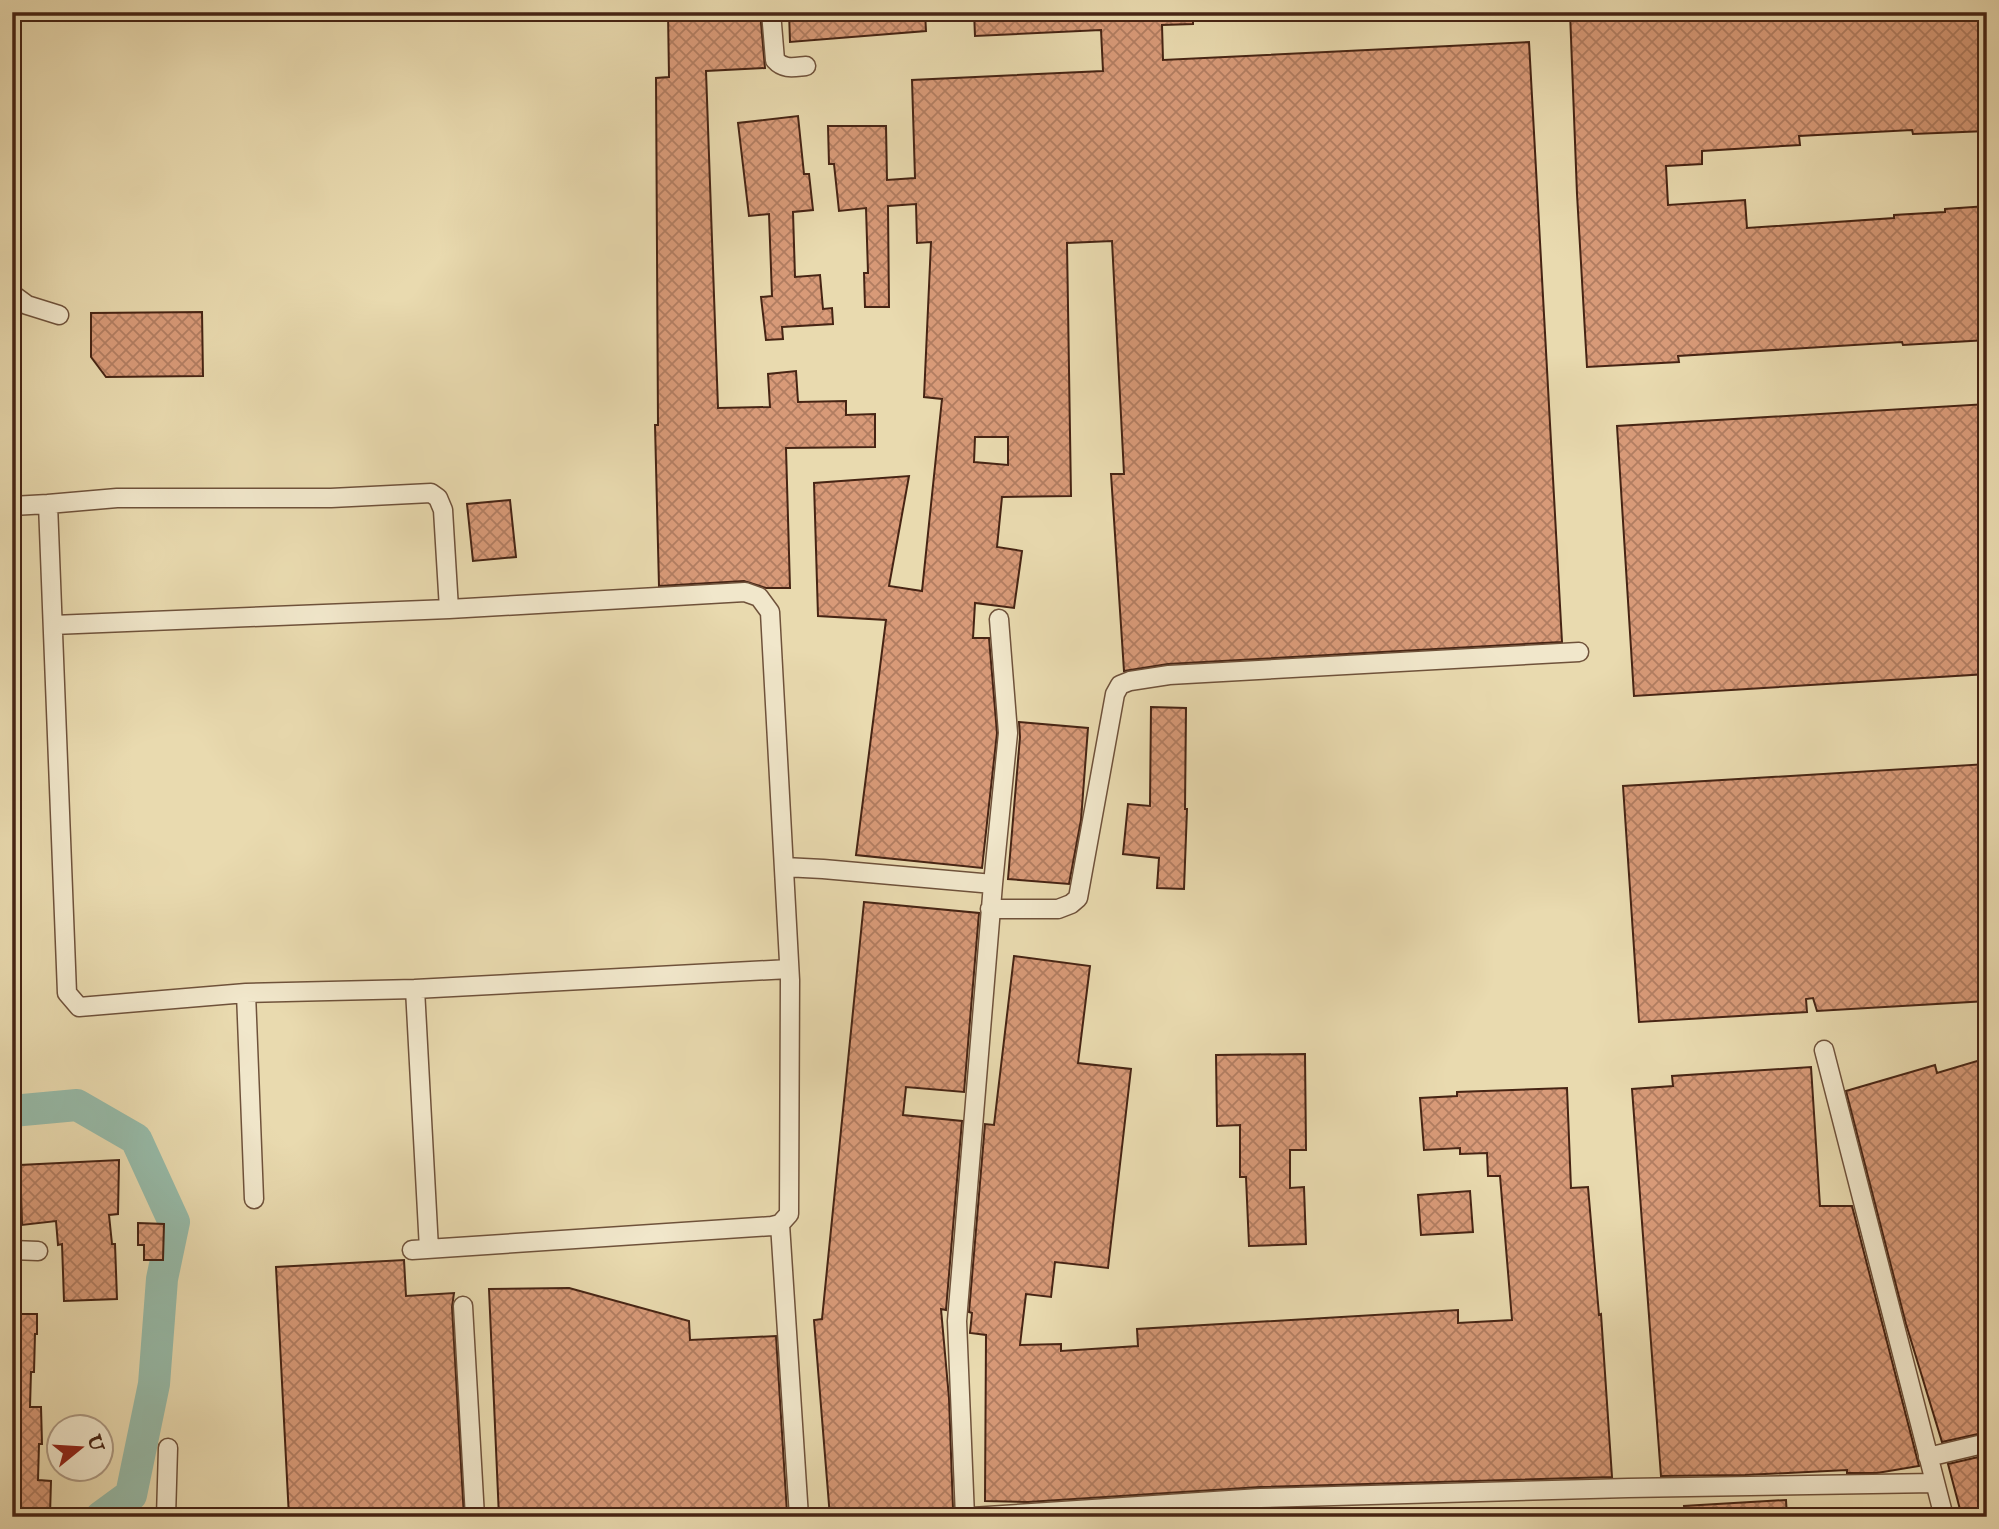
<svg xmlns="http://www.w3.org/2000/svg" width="1999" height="1529" font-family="'IM FELL English',serif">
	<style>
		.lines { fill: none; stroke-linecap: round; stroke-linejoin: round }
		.river { stroke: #97bba9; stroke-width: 32 }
		.building { fill: url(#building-cross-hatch); stroke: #462414; stroke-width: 2; fill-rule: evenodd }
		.minor-casing { stroke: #6f523b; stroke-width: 21 }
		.minor { stroke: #f1e7cb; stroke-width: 18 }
	</style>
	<defs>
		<pattern id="building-cross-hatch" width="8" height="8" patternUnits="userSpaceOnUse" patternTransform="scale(1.75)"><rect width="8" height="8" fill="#d89a78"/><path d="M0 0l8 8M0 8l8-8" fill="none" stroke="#b17d61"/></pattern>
	</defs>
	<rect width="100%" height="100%" fill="#e9daaf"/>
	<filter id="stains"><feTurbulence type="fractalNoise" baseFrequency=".00286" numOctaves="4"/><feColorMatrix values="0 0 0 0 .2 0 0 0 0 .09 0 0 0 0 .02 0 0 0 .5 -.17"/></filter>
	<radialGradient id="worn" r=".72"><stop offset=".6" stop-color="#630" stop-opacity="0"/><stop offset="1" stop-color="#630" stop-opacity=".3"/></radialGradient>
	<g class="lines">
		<!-- river -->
		<path class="river" d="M 12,1111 L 77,1105 L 136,1139 L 174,1222 L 162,1279 L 154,1384 L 131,1495 L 101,1517"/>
	</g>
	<!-- building -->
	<path class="building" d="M 668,12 L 760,12 L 765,68 L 706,71 L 718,408 L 770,407 L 768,374 L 796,371 L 798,402 L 846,401 L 846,415 L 875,414 L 875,447 L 786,448 L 790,588 L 766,588 L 744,581 L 659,586 L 655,425 L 658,425 L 656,78 L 669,77 Z
		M 789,12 L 925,12 L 926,31 L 790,42 Z
		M 974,12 L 1193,12 L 1193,24 L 1162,25 L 1163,60 L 1529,42 L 1562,642 L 1168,664 L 1124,671 L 1111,474 L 1124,474 L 1112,241 L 1067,243 L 1071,496 L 1002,497 L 997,547 L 1022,551 L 1014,608 L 975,603 L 973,638 L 989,638 L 997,733 L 982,868 L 856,855 L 886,620 L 818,616 L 814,483 L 909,476 L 889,586 L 922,591 L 942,399 L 924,397 L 931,242 L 917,243 L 916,204 L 888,206 L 889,307 L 865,307 L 864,273 L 868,273 L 866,208 L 839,211 L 834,164 L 829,164 L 828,126 L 886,126 L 887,180 L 915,178 L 912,80 L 1103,71 L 1101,30 L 975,36 ZM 975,437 L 1008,437 L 1008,465 L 974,462 Z
		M 1570,12 L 1987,12 L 1987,131 L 1913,134 L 1912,130 L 1799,136 L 1800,145 L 1702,151 L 1702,164 L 1666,166 L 1668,205 L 1745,200 L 1747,228 L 1894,218 L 1894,215 L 1945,212 L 1945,209 L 1987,206 L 1987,340 L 1903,345 L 1902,342 L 1678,356 L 1679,362 L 1587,367 L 1577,194 Z
		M 798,116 L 804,174 L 809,174 L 813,210 L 793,212 L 795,277 L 820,275 L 823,309 L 832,308 L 833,324 L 782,327 L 783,339 L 766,340 L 761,297 L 772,296 L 769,214 L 749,216 L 738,123 Z
		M 202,312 L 203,376 L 106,377 L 91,357 L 91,313 Z
		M 1987,404 L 1987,674 L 1634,696 L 1617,426 Z
		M 510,500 L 516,557 L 473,561 L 467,504 Z
		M 1151,707 L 1186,708 L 1185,809 L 1187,809 L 1184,889 L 1157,888 L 1159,858 L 1123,854 L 1128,804 L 1150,806 Z
		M 1019,722 L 1088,728 L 1081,820 L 1069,884 L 1008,879 L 1020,737 Z
		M 1987,764 L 1987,1001 L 1817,1011 L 1813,998 L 1806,999 L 1807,1012 L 1639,1022 L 1623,786 Z
		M 864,902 L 979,913 L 964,1092 L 906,1087 L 903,1115 L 962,1121 L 946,1310 L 941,1309 L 949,1398 L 953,1509 L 852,1517 L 830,1517 L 814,1320 L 822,1319 Z
		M 1014,956 L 1090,966 L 1078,1063 L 1131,1069 L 1108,1268 L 1055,1262 L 1051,1297 L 1026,1294 L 1020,1345 L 1061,1344 L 1061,1351 L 1138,1346 L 1137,1329 L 1458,1310 L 1458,1323 L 1512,1320 L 1500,1176 L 1488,1176 L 1487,1153 L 1460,1154 L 1460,1148 L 1424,1150 L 1420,1098 L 1457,1096 L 1457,1092 L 1567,1088 L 1571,1188 L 1588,1187 L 1599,1315 L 1601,1314 L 1612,1477 L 1260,1487 L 1028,1502 L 985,1501 L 986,1335 L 970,1333 L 972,1313 L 969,1312 L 985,1124 L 994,1125 Z
		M 1305,1054 L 1306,1150 L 1290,1150 L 1290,1188 L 1304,1187 L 1306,1244 L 1249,1246 L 1246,1177 L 1240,1177 L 1240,1125 L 1217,1126 L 1216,1055 Z
		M 1987,1058 L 1987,1432 L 1942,1442 L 1906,1324 L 1846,1091 L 1935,1065 L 1937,1073 Z
		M 1811,1067 L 1820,1206 L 1852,1206 L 1919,1466 L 1877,1473 L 1847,1473 L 1847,1470 L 1745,1475 L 1661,1476 L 1632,1089 L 1673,1086 L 1672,1076 Z
		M 119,1160 L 118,1214 L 109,1215 L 112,1244 L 115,1244 L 117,1299 L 64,1301 L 62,1244 L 58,1245 L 56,1221 L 22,1225 L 20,1165 Z
		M 1470,1191 L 1473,1232 L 1421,1235 L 1418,1195 Z
		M 138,1223 L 164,1224 L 163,1260 L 144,1260 L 144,1245 L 138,1245 Z
		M 404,1260 L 406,1296 L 454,1293 L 452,1307 L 464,1517 L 289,1517 L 276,1267 Z
		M 569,1288 L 689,1321 L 690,1340 L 776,1336 L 787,1513 L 701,1517 L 499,1517 L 489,1289 Z
		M 12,1314 L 37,1314 L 37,1334 L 35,1334 L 34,1372 L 31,1372 L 30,1407 L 41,1407 L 42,1444 L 39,1444 L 38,1480 L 51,1481 L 50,1515 L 12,1513 Z
		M 1987,1455 L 1987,1517 L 1962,1517 L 1948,1464 Z
		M 1786,1500 L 1787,1517 L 1685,1517 L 1684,1506 Z"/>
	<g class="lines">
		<!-- minor casing -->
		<g class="minor-casing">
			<path id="minor" d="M 771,12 L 775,60 C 784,70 794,67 806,66
				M 12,294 L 27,305 L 59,315
				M 12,506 L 48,504
				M 449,609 L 443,510 L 438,498 L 431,493 L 331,498 L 117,498 L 48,504 L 67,993 L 79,1007 L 246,993 L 415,989 L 789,969
				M 53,625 L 449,609 L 745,592 L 759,597 L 770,612 L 790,980 L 789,1214 L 780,1224 L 772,1226 L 412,1250
				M 784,867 L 823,869 L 993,884
				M 990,909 L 1058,909 L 1071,904 L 1078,898 L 1115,694 L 1120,685 L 1130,681 L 1169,675 L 1579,652
				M 415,989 L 429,1249
				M 246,993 L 254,1199
				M 1824,1050 L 1944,1517
				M 780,1224 L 799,1517
				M 12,1250 L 38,1251
				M 463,1306 L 475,1517
				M 1928,1457 L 1987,1443
				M 1260,1498 L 1260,1517
				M 166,1517 L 168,1448
				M 965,1517 L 957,1321 L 993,884 L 1008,733 L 999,619
				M 972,1517 L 1260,1498 L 1628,1488 L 1935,1483"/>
		</g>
		<!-- minor -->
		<use href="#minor" class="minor"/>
	</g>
	<!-- margin -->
	<rect width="1999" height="1529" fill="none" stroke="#e9daaf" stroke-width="42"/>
	<rect x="14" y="14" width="1971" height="1501" fill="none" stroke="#462414" stroke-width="3.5"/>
	<rect x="21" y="21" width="1957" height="1487" fill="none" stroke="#462414" stroke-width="2"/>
	<!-- north arrow -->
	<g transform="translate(80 1448) rotate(72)"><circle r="33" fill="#f1e7cb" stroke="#ad9982" stroke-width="2"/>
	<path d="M0-5L12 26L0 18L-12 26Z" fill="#8f2418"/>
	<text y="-10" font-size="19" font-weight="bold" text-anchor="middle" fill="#462414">U</text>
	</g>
	<rect width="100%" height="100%" filter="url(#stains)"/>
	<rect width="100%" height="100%" fill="url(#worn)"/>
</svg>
